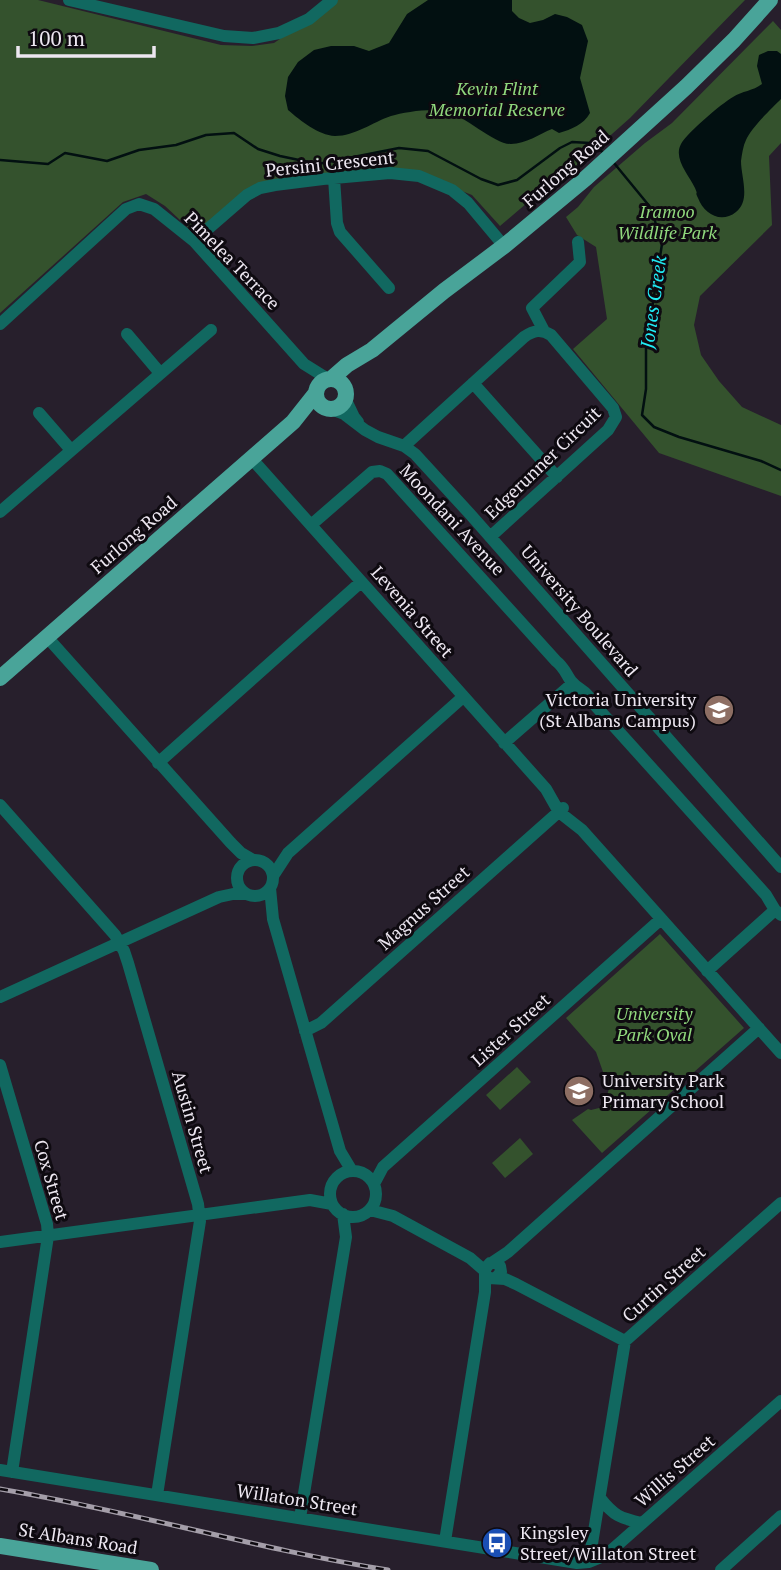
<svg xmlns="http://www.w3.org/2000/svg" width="781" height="1570" font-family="'PT Serif',serif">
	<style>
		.green { fill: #34522d }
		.water { fill: #021011 }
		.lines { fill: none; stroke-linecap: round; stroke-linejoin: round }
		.stream { stroke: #021011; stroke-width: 2.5 }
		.minor { stroke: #116860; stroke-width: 12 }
		.major { stroke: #49a499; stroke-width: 16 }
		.rail-casing { stroke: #a49ea9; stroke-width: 5 }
		.rail { stroke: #0e0a10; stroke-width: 2.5; stroke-dasharray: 8; stroke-linecap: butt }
		.labels { text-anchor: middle; stroke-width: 6; stroke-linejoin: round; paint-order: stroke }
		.park-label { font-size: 18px; font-style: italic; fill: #90d87d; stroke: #0e0a10 }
		.street-label { font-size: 18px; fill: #ede7f1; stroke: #0e0a10 }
		.poi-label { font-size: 18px; fill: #ede7f1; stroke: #0e0a10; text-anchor: start }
		.water-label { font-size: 19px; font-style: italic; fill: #20ecf5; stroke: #0e0a10 }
	</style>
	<rect width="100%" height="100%" fill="#271f2c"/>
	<!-- green -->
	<path class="green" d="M 0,0 L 38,0 L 221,45 L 252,46 L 274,43 L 338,0 L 745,0 L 630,118 L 576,166 L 555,179 L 500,226 L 472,195 L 407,170 L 385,167 L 285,179 L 194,233 L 165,206 L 146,194 L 123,202 L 0,313 Z
		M 773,21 L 781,30 L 781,143 L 769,156 L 772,225 L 700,296 L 694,325 L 701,355 L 719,381 L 742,407 L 781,425 L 781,496 L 659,453 L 573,349 L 607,319 L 596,247 L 577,235 L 566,217 L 578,207 L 594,187 L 645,143 L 672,123 Z
		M 660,934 L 744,1028 L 602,1153 L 572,1120 L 588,1109 L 591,1110 L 603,1107 L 609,1089 L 596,1052 L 566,1018 Z
		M 517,1067 L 531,1082 L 500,1110 L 486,1095 Z
		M 520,1138 L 533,1154 L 505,1178 L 492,1163 Z"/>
	<!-- water -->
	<path class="water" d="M 428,0 L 512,0 L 512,11 L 519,18 L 530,23 L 543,20 L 555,14 L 567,17 L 582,25 L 588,41 L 580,78 L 590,113 C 583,125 572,129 559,133 L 552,129 C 539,134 526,144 511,144 C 495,145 465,115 444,111 C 431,108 404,112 391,116 C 373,122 355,136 335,136 C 318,135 301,121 288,110 L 285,96 L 288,77 L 298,62 L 314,50 L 331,46 L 354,46 L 369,51 L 389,43 L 407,14 Z
		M 768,51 L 777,51 L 781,54 L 781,99 C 771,109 751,128 746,140 C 743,146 742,154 741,161 C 741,177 751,200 736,212 C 721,224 704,214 698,198 C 694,190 699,197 695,188 C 689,175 673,159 681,144 C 688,132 721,104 733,97 C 742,91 753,91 762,84 L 757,66 L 759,55 Z"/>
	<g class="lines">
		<!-- stream -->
		<path class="stream" d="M 0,160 L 48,164 L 65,153 L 107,161 L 139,150 L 176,145 L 206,135 L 234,133 L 258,149 L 280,156 L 318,164 L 399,148 L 428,151 L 481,179 L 498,185 L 517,180 L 560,148 L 572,142 L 590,143 L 604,153
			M 614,163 L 651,208 L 662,244 L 646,348 L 646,389 L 642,415 L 654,427 L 679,437 L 761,461 L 781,470"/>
		<!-- minor -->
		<path class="minor" d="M 69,0 L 224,36 L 253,38 L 279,33 L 309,19 L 332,0
			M 334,178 L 337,223 L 340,232 L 389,288
			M 194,241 L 247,195 L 260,188 L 275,185 L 323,179 L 390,173 L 419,176 L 452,190 L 468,203 L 504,246
			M 0,324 L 126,209 L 139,204 L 154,209 L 194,241 L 304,364 L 328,379
			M 544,331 L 532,308 L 580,262 L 578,242
			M 127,334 L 160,373
			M 473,383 L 557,477
			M 345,398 L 354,417 L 358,422
			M 328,408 L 344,414 L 365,430 L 378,437 L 404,446 L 415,454 L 470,514 L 781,867
			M 39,413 L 71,450
			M 404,446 L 524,337 C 534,330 541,329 551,335 L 613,408 L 616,417 L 608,430 L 490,537
			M 252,459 L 546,789 L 559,812 L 582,830 L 781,1053
			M 0,512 L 211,330
			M 311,525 L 372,472 L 380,471 L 387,474 L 556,661 C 564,667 566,674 571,681 C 579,691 586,689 593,703 L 766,895 L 775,910 L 781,915
			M 47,637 L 231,843 L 241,853 L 253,860
			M 504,743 L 573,683
			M 158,763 L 361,582
			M 0,805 L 115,935 L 124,951 L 128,963 L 198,1204 L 200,1221 L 157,1495
			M237 878a18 18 0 1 1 36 0a18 18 0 1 1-36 0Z
			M 273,876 L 288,853 L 463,697
			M 270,888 L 273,919 L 340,1151 L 352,1171
			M 707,971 L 775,910
			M 0,997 L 219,897 L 233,894 L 245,894
			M 305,1031 L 321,1023 L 563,808
			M 0,1065 L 47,1224 L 48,1236 L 12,1472
			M330 1194a23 23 0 1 1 46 0a23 23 0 1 1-46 0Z
			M 374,1184 L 383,1167 L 661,919
			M 370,1210 L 393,1216 L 470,1258 L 485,1271
			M 0,1242 L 310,1200 L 332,1204
			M 493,1262 L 508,1252 L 759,1028
			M 496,1278 L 501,1272 L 500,1266 L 496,1263 L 490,1263 L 485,1269 L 485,1274 L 489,1278 L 505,1279 L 516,1284 L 625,1341
			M 0,1470 L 577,1563 L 589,1562 L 606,1555 L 781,1401
			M 600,1498 C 614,1516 620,1518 642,1523
			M 300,1518 L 346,1237 L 343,1214
			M 445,1541 L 485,1292 L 485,1274
			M 589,1562 L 625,1341 L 781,1203
			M 721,1570 L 781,1516"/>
		<!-- major -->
		<path class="major" d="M 331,379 L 347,365 L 372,350 L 444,291 L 504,246 L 586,178 L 686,87 L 734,40 L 770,0
			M316 394a15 15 0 1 1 30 0a15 15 0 1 1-30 0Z
			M 0,678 L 293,422 L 316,393
			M 0,1546 L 151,1570"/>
		<!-- rail casing -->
		<g class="rail-casing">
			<path id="rail" d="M 0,1489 C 130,1511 257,1549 388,1570"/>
		</g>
		<!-- rail -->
		<use href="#rail" class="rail"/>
	</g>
	<!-- icons -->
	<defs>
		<g id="university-disc" transform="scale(1.575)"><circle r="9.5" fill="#8d6e63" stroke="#0e0a10"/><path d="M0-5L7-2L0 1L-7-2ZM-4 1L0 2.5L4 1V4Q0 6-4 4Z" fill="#fff"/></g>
		<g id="school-disc" transform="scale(1.575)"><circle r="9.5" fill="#8d6e63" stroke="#0e0a10"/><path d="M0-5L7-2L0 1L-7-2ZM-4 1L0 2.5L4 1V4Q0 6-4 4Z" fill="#fff"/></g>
		<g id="bus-disc" transform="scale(1.575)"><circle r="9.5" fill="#1a4fb4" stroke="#0e0a10"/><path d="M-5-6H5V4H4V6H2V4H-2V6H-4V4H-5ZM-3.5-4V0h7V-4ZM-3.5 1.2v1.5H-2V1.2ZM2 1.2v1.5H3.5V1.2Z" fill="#fff"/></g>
	</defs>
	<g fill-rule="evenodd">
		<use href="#university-disc" x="719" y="710"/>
		<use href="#school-disc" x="579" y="1091"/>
		<use href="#bus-disc" x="497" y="1543"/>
	</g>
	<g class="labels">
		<!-- park labels -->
		<g class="park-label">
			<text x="497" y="95">Kevin Flint<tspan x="497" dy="21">Memorial Reserve</tspan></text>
			<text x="667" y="218">Iramoo<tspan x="667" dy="21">Wildlife Park</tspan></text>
			<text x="654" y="1020">University<tspan x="654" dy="21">Park Oval</tspan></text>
		</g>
		<!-- street labels -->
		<g class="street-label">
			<text transform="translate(330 164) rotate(-6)" y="6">Persini Crescent</text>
			<text transform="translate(566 169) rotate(-41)" y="6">Furlong Road</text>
			<text transform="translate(232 261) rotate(46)" y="6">Pimelea Terrace</text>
			<text transform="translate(543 463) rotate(-44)" y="6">Edgerunner Circuit</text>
			<text transform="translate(452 520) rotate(47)" y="6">Moondani Avenue</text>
			<text transform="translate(134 535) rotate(-41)" y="6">Furlong Road</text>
			<text transform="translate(579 611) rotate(49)" y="6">University Boulevard</text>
			<text transform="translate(412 612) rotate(49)" y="6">Levenia Street</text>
			<text transform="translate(424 908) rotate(-42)" y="6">Magnus Street</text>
			<text transform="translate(511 1030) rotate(-42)" y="6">Lister Street</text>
			<text transform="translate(192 1122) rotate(74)" y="6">Austin Street</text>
			<text transform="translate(51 1180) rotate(74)" y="6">Cox Street</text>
			<text transform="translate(664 1284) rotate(-42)" y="6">Curtin Street</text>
			<text transform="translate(675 1471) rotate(-41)" y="6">Willis Street</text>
			<text transform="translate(297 1500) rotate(9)" y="6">Willaton Street</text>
			<text transform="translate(78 1539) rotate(9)" y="6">St Albans Road</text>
		</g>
		<!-- poi labels -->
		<g class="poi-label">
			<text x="696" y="706" text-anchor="end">Victoria University<tspan x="696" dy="21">(St Albans Campus)</tspan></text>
			<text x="602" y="1087">University Park<tspan x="602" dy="21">Primary School</tspan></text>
			<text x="520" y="1539">Kingsley<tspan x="520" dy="21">Street/Willaton Street</tspan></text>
		</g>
		<!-- water labels -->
		<g class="water-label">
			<text transform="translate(653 302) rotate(-82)" y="7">Jones Creek</text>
		</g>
	</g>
	<!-- scale -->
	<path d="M18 46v10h136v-10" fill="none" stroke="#ede7f1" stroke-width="3.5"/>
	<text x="28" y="46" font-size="21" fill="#ede7f1" stroke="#0e0a10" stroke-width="5" paint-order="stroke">100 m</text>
</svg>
